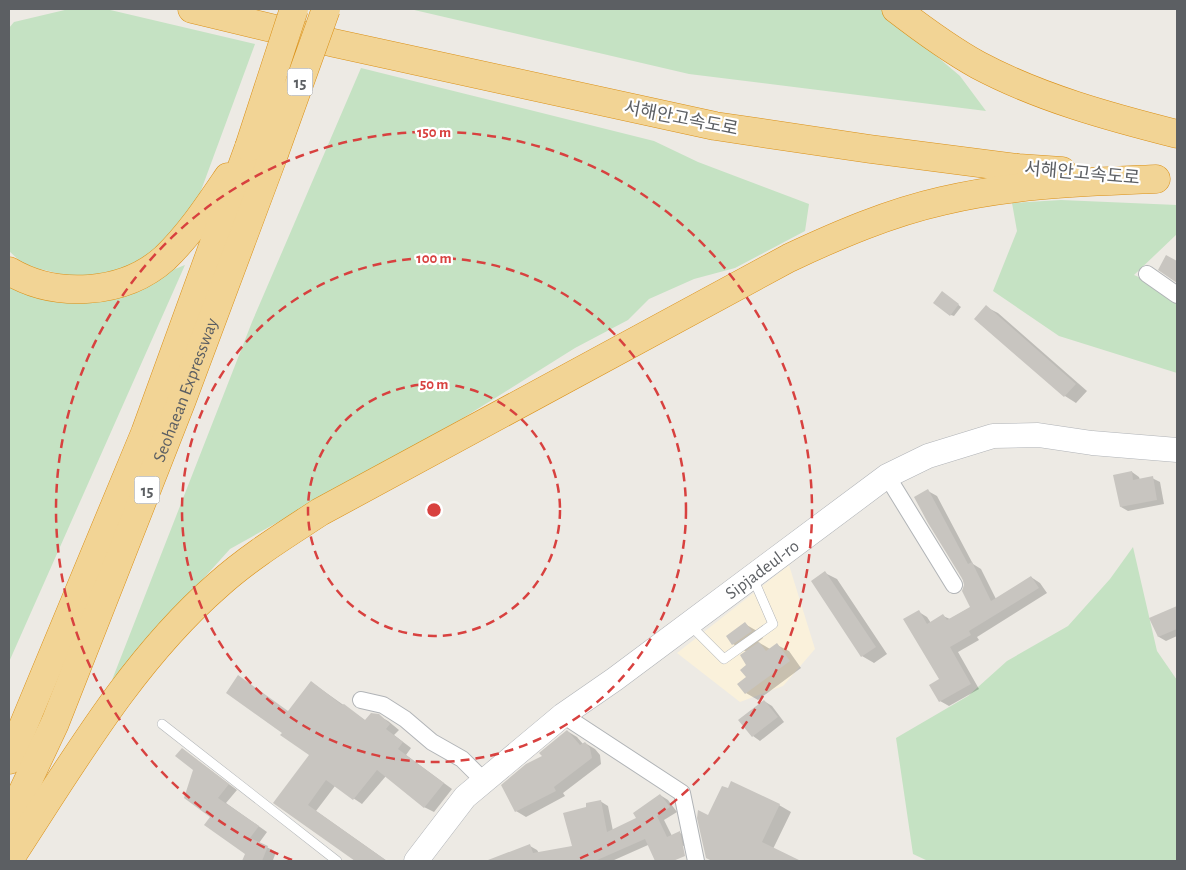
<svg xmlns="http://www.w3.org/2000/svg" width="1186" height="870" font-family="'Alegreya Sans','Noto Sans KR',sans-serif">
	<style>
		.commercial { fill: #faf1db }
		.green { fill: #c5e2c3 }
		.shadow { fill: #0003 }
		.building { fill: #c8c5c0 }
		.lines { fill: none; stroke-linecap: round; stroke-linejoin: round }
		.lane-casing { stroke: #b1b4b7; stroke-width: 10 }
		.street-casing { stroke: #b1b4b7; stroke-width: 18 }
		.secondary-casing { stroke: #b0b3b7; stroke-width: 25 }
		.highway-casing { stroke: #da9017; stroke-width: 29 }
		.lane { stroke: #fff; stroke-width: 9 }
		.street { stroke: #fff; stroke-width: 16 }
		.secondary { stroke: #fff; stroke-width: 24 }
		.highway { stroke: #f2d495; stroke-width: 28 }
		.highway-bridge-casing { stroke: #da9017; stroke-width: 29; stroke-linecap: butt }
		.highway-bridge { stroke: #f2d495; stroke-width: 28 }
		.ring { fill: none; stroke: #d8413f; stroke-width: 2.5; stroke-dasharray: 9 6 }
		.labels { text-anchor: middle; stroke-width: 4.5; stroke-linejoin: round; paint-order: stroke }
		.shield { fill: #fff; stroke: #8d8f92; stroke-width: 1 }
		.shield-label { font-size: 16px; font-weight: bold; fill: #5c5f63 }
		.street-label { font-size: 18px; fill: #5c5f63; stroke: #fff }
		.centre { fill: #d8413f; stroke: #fff; stroke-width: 2.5 }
		.ring-label { font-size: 15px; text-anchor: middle; font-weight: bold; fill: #d8413f; stroke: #fff; stroke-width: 4.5; stroke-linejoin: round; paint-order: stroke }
	</style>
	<rect width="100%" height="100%" fill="#edeae4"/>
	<!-- commercial -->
	<path class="commercial" d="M 789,565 L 815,649 L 783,686 L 740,702 L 677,653 Z"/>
	<!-- green -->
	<path class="green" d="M 69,9 L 106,9 L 255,44 L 199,196 L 161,245 L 109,286 L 24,265 L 9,251 L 9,28 L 14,22 Z
		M 410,9 L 881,9 L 960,76 L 986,111 L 689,74 Z
		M 361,68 L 654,141 L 698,162 L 809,204 L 805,231 L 735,268 L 694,279 L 649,299 L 628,320 L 575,348 L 463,418 L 230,549 L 112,680 L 252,322 Z
		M 1061,200 L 1177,205 L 1177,234 L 1134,275 L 1177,293 L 1177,373 L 1059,336 L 993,291 L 1017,231 L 1012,203 Z
		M 185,265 L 9,662 L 9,286 L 89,303 Z
		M 1133,547 L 1157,651 L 1177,680 L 1177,861 L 928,861 L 913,854 L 896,738 L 968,696 L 1007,661 L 1068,626 L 1110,579 Z"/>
	<!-- shadow -->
	<path class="shadow" d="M 946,295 L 961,307 L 954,316 L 951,315 Z
		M 986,307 L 998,313 L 1087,391 L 1076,403 L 1065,396 Z
		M 1132,472 L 1139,477 L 1140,480 L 1152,478 L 1160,482 L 1164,504 L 1128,511 L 1121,507 Z
		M 928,491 L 937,496 L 973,564 L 981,569 L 996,599 L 1031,577 L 1040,583 L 1047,593 L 977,637 L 979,640 L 958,652 L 979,689 L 949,706 L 940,701 L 941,680 L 919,612 L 927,617 L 931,623 L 943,616 L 950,619 L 971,607 L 965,585 Z
		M 825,573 L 837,579 L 887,654 L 874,663 L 862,656 Z
		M 1177,608 L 1177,636 L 1166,641 L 1159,637 L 1151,619 Z
		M 745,624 L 757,631 L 763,638 L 758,642 L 770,649 L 777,645 L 789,651 L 801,668 L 758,700 L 746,693 L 748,665 L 747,652 L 733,644 L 728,637 Z
		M 311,682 L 366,721 L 379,716 L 388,721 L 399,730 L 394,735 L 411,748 L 406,755 L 452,789 L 434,812 L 424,807 L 386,776 L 362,804 L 335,786 L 316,811 L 387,861 L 357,861 L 275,803 L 311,755 L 289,712 Z
		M 764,701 L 772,706 L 784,722 L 760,741 L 753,736 Z
		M 567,731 L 577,737 L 583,744 L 585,743 L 595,749 L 600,755 L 601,764 L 563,793 L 565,796 L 526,817 L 516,811 L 543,756 Z
		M 182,749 L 237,790 L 226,803 L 267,832 L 259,843 L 276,852 L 273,860 L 276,861 L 243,861 L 247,854 L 211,817 L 194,770 Z
		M 660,795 L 668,800 L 677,812 L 664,820 L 672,836 L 680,833 L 687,837 L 690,849 L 661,835 L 657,841 L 612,861 L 494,861 L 494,859 L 530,846 L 537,850 L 539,853 L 573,847 L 588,808 L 600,801 L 608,806 L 613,831 L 638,819 Z
		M 779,805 L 791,812 L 773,849 L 798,861 L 714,861 L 707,857 L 709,817 Z"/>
	<!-- building -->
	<path class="building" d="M 1166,255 L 1177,261 L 1177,283 L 1158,270 Z
		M 942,291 L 959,304 L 950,316 L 933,303 Z
		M 986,305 L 1076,384 L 1064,397 L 974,319 Z
		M 1132,471 L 1133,480 L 1153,476 L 1157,500 L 1120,507 L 1113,475 Z
		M 928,489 L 968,564 L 972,562 L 991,601 L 1031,576 L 1039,588 L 969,631 L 971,635 L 950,647 L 971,684 L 939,702 L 929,685 L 939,679 L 903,619 L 919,610 L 927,624 L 943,614 L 947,620 L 970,607 L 962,591 L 964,585 L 963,580 L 928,523 L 914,497 Z
		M 825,571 L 876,647 L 861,657 L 811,581 Z
		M 1177,606 L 1177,629 L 1158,637 L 1149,618 Z
		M 745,622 L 752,631 L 732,645 L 726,636 Z
		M 759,642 L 766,651 L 777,643 L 790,661 L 745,694 L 737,684 L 746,677 L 740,670 L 746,665 L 740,655 Z
		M 238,675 L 288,711 L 311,681 L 342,705 L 344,704 L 365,720 L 371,713 L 379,714 L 390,724 L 386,729 L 403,742 L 398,749 L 444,783 L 424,808 L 377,770 L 353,800 L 326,780 L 308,805 L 387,861 L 355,861 L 273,803 L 309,755 L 280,735 L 282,733 L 226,693 Z
		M 764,700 L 778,717 L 752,737 L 738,720 Z
		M 567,730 L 580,745 L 585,742 L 590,748 L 592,758 L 554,787 L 556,791 L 515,812 L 501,785 L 526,764 L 542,756 L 539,753 Z
		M 182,748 L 229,784 L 218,798 L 259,826 L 250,838 L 268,846 L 262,861 L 242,861 L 245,854 L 204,825 L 210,817 L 184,798 L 193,770 L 175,756 Z
		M 731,781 L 780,804 L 762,842 L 801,861 L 712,861 L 706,858 L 697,818 L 698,810 L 708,815 L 722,786 L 728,788 Z
		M 660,794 L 670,807 L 657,816 L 667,837 L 680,831 L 685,856 L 673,861 L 655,861 L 645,839 L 595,861 L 489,861 L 488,860 L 530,844 L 533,853 L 572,846 L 563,813 L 586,807 L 586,803 L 601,800 L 607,832 L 636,818 L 633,813 Z"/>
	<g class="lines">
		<!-- lane casing -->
		<g class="lane-casing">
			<path id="lane" d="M 689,624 L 724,659 L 773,624 L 753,578
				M 162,724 L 337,861"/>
		</g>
		<!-- street casing -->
		<g class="street-casing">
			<path id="street" d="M 1147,274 L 1177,295
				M 887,476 L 954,585
				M 361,700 L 383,705 L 405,719 L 432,742 L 462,759 L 483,780
				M 563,715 L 682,793 L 696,861"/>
		</g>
		<!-- secondary casing -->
		<g class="secondary-casing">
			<g id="secondary">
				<path id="s1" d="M 416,861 L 465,797 L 563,715 L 615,679 L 887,476 L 928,456 L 993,436 L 1038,435 L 1092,443 L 1177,450"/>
			</g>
		</g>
		<!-- highway casing -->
		<g class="highway-casing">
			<g id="highway">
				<path d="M 192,9 L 334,43 L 715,126 L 870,149 L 1018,168 L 1062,171"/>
				<path d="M 896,9 C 922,29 949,49 978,65 C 1040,98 1110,117 1177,134"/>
				<path d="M 9,271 C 56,299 124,295 165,258 C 190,234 209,205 228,177"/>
				<path d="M 9,760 L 145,433 L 249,147"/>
				<path id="s2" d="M 9,821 L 55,723 L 182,400 L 274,154"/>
				<path d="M 9,860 C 72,764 131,661 218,585 C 249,557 285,535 320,512 L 789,258 C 838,235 889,213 942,201 C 1012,184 1085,182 1156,179"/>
			</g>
		</g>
		<!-- lane -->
		<use href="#lane" class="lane"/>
		<!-- street -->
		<use href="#street" class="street"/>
		<!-- secondary -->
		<use href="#secondary" class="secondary"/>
		<!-- highway -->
		<use href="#highway" class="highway"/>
		<!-- highway-bridge casing -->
		<g class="highway-bridge-casing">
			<path id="highway-bridge" d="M 249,147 L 294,9
				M 274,154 L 326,9"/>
		</g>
		<!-- highway-bridge -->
		<use href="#highway-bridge" class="highway-bridge"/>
	</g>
	<!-- distance rings -->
	<g class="ring">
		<circle cx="434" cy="510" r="126"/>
		<circle cx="434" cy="510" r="252"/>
		<path d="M292 860A378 378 0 1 1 576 860"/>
	</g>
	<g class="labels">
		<!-- shield labels -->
		<g class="shield">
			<rect x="287.5" y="68.5" width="25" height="27" rx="4"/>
			<rect x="134.5" y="476.5" width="25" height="27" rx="4"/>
		</g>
		<g class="shield-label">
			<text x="300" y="88">15</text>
			<text x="147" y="496">15</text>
		</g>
		<!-- street labels -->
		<g class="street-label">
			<text transform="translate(681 118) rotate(11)" y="6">서해안고속도로</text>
			<text transform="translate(1082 173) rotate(5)" y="6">서해안고속도로</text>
			<text dy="6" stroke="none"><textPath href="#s2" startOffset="466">Seohaean Expressway</textPath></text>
			<text dy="6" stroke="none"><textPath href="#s1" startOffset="455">Sipjadeul-ro</textPath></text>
		</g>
	</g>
	<circle cx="434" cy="510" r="8" class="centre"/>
	<g class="ring-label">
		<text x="434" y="137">150 m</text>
		<text x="434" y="263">100 m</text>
		<text x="434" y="389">50 m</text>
	</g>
	<!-- border -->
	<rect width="1186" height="870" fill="none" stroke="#5c5f63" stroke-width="20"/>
</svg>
